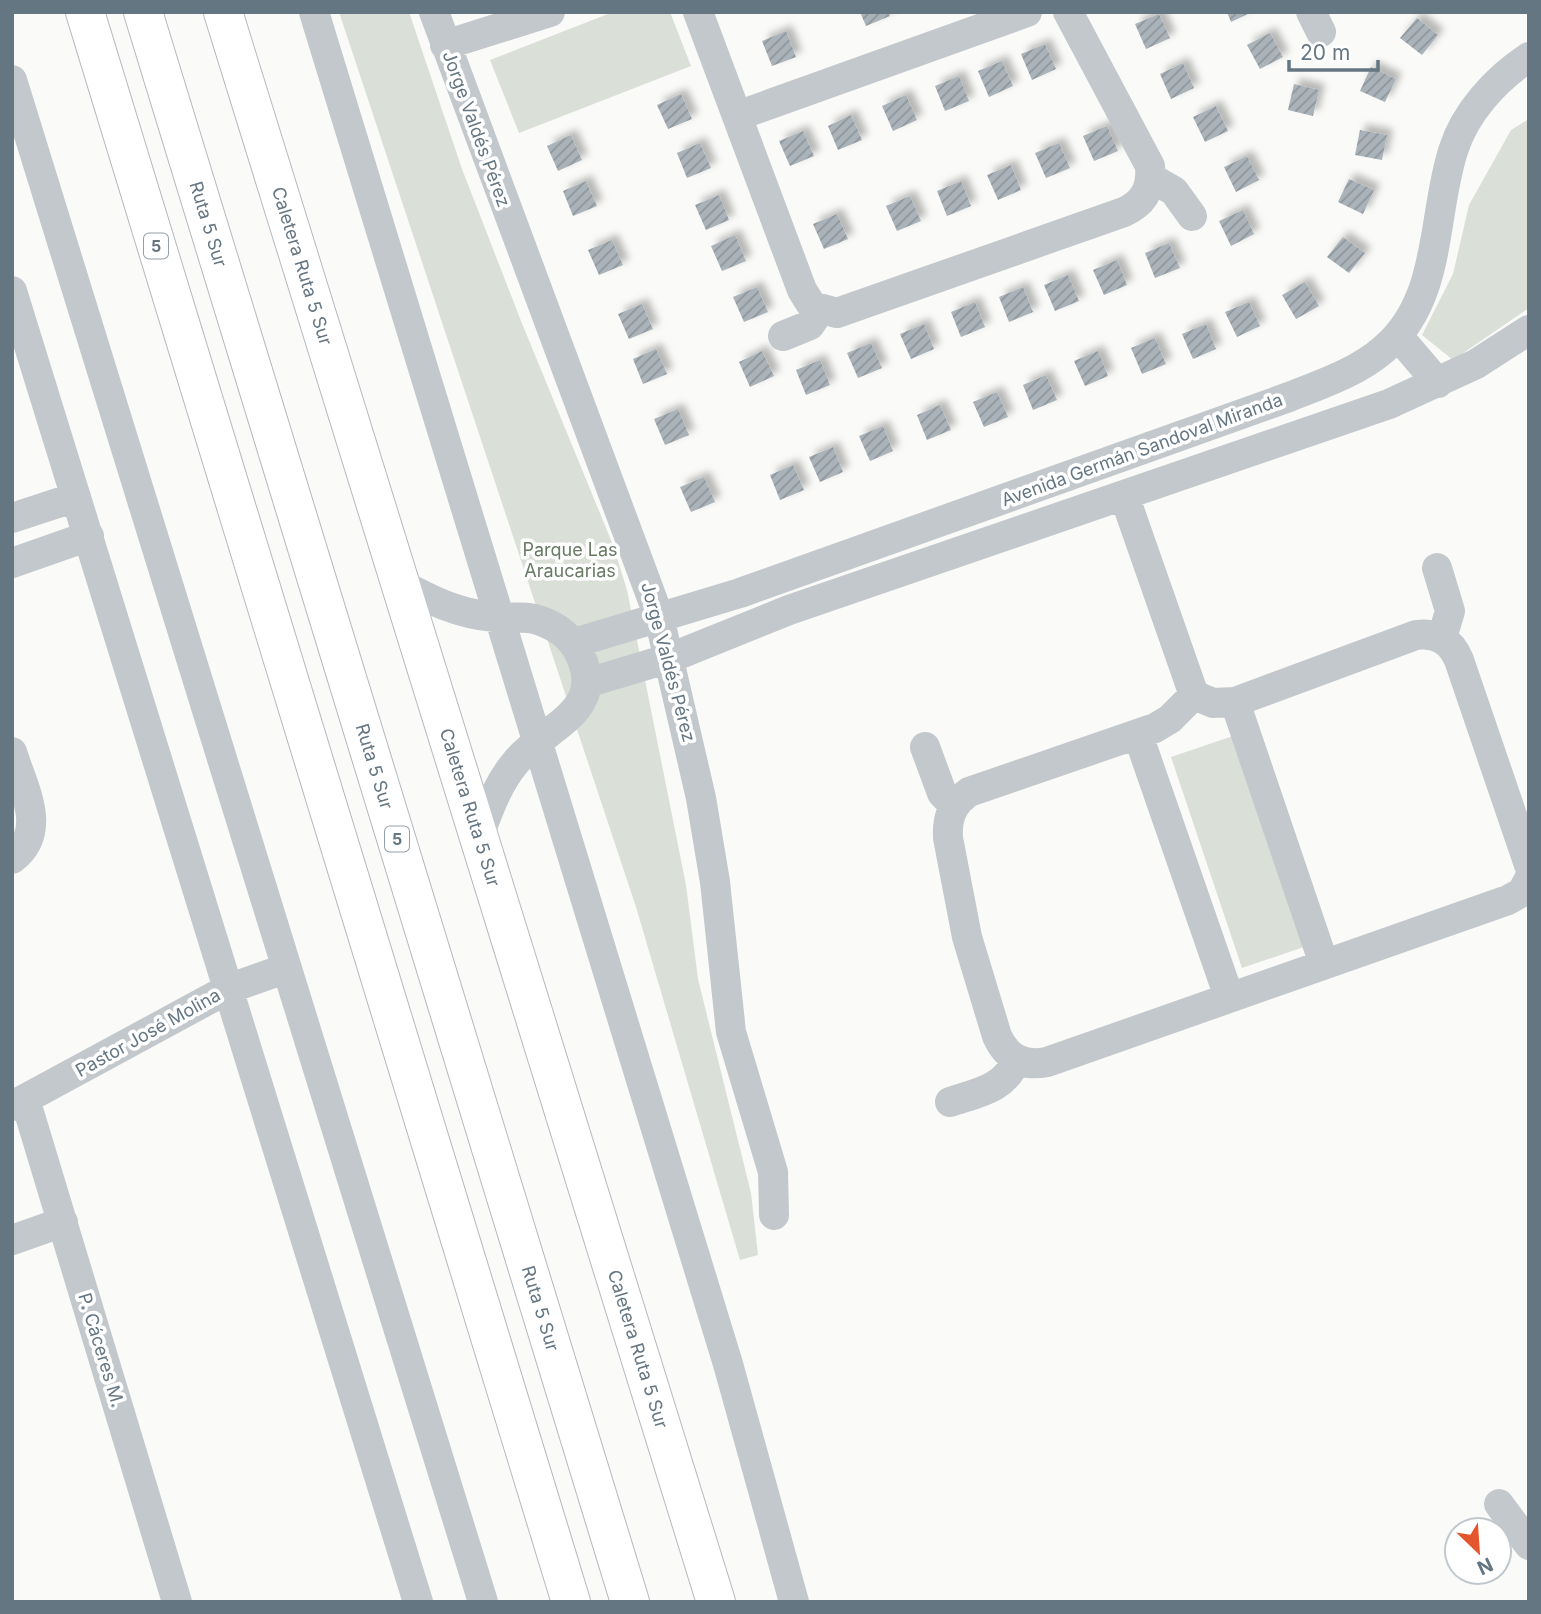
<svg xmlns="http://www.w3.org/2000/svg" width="1541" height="1614" font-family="Inter,sans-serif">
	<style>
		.green { fill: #dadfd7 }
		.building { fill: url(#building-hatch); filter: url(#shadow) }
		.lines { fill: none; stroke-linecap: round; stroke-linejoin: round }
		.major-casing { stroke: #b5babe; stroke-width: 40 }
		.highway-casing { stroke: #b4b9bd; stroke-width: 40 }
		.minor { stroke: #c3c8cc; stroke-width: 30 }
		.major { stroke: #fff; stroke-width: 38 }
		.highway { stroke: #fff; stroke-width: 38 }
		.labels { text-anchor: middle; stroke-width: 7; stroke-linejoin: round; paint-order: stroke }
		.shield { fill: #fff; stroke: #939fa8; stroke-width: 2 }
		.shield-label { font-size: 16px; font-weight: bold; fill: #657683 }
		.street-label { font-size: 18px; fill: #657683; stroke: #fff }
		.park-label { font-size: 18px; fill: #687a64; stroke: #fff }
	</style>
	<defs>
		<pattern id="building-hatch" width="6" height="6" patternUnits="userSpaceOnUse" patternTransform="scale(1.75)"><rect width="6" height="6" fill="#aab3b9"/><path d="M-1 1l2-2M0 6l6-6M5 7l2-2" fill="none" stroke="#8e969c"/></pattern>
		<filter id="shadow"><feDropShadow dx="6" dy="-6" stdDeviation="3.5" flood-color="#0004"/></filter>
	</defs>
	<rect width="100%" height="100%" fill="#fafaf8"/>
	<!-- green -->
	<path class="green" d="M 339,12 L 409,12 L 462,169 L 521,321 L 613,545 L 627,590 L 686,885 L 698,979 L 751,1193 L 758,1255 L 740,1260 L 636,907 Z
		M 613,12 L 670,12 L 691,66 L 519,133 L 490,60 Z
		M 1529,119 L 1529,308 L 1453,360 L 1422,335 L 1453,274 L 1469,205 L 1511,130 Z
		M 1233,736 L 1304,947 L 1242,968 L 1171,757 Z"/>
	<!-- building -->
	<path class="building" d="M 860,12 L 888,12 L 890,16 L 866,26 Z
		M 1227,12 L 1252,12 L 1231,22 Z
		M 1159,14 L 1170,38 L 1146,49 L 1135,24 Z
		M 1417,18 L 1438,35 L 1422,55 L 1400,38 Z
		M 786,31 L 796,57 L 772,66 L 762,41 Z
		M 1270,33 L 1283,57 L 1260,69 L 1247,45 Z
		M 1045,44 L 1056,69 L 1032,80 L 1021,54 Z
		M 1002,61 L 1013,86 L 989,97 L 978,71 Z
		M 1183,63 L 1194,88 L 1171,99 L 1160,74 Z
		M 1371,67 L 1396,79 L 1385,102 L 1360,91 Z
		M 959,76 L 969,101 L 945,111 L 935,86 Z
		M 1294,84 L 1319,90 L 1313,116 L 1288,110 Z
		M 681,94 L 692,119 L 668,129 L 657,105 Z
		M 906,95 L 917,120 L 893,131 L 882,106 Z
		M 1216,106 L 1228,131 L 1205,142 L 1193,117 Z
		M 851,115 L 862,140 L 838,150 L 828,126 Z
		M 1107,126 L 1118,151 L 1094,161 L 1083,136 Z
		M 1360,130 L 1387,135 L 1382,160 L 1355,155 Z
		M 803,131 L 814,156 L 790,166 L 779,141 Z
		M 571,135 L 582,160 L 558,171 L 547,146 Z
		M 700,143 L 711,168 L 687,178 L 677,153 Z
		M 1059,143 L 1070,168 L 1046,178 L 1035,153 Z
		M 1247,156 L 1259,180 L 1236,192 L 1224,167 Z
		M 1011,165 L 1021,190 L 998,200 L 987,175 Z
		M 1349,179 L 1374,190 L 1363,214 L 1338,202 Z
		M 586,181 L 597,206 L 573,216 L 563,191 Z
		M 961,181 L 971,206 L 947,216 L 937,191 Z
		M 719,195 L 729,220 L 706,230 L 695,205 Z
		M 910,196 L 921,221 L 897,231 L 886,206 Z
		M 1243,210 L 1254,234 L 1231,246 L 1219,221 Z
		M 837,214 L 848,239 L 824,249 L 813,224 Z
		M 735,235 L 746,261 L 722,271 L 711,246 Z
		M 1343,237 L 1365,253 L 1349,273 L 1327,257 Z
		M 612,240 L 623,265 L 599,275 L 588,250 Z
		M 1169,243 L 1180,268 L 1155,278 L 1145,253 Z
		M 1117,260 L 1127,285 L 1104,295 L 1093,270 Z
		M 1068,275 L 1079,301 L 1055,311 L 1044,285 Z
		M 1305,282 L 1319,306 L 1296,319 L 1282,295 Z
		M 757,287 L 768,312 L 744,322 L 733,297 Z
		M 1023,287 L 1033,312 L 1009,322 L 999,297 Z
		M 975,302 L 985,327 L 961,337 L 951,312 Z
		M 1249,302 L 1260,326 L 1237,337 L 1225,312 Z
		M 642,304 L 653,329 L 629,339 L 618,314 Z
		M 924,324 L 934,349 L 911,359 L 900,334 Z
		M 1206,324 L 1216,349 L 1193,359 L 1182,334 Z
		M 1155,338 L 1166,364 L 1142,374 L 1131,348 Z
		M 871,343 L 882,368 L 858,378 L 847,353 Z
		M 656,349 L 667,374 L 643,384 L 633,359 Z
		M 762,351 L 774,376 L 750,387 L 739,362 Z
		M 1098,351 L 1108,376 L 1085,386 L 1074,361 Z
		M 820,360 L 830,385 L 806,395 L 796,370 Z
		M 1046,375 L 1057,400 L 1033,410 L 1023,385 Z
		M 997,392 L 1008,417 L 984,427 L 973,402 Z
		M 940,405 L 951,430 L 927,440 L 917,415 Z
		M 678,409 L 689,435 L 665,445 L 654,419 Z
		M 883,426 L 893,451 L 870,461 L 859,436 Z
		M 833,447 L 843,472 L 820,482 L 809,457 Z
		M 793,465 L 804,490 L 780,500 L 770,475 Z
		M 704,477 L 715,502 L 691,512 L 680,487 Z"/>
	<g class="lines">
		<!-- major casing -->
		<g class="major-casing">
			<g id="major">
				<path id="s1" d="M 223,12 L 716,1602"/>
			</g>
		</g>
		<!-- highway casing -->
		<g class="highway-casing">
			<g id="highway">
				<path d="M 85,12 L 571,1602"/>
				<path id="s2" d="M 143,12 L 630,1602"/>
			</g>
		</g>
		<!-- minor -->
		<path class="minor" d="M 314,12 L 728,1364 L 794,1602
			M 434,12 L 659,617 L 701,798 L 715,882 L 731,1032 L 773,1172 L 774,1215
			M 698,12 L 802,290 L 812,306 L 837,313 L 1124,212 C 1144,203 1152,188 1150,166 L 1068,12
			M 1311,12 L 1321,32
			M 445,45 L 550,12
			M 12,80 L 483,1602
			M 737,116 L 1027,12
			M 1151,178 L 1174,191 L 1192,216
			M 12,291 L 418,1602
			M 783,336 L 810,325 L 820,310
			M 1398,336 L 1438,383
			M 1124,495 L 1194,695 L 1213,703 L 1235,702 L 1416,635 C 1437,632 1451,641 1459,660 L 1529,865
			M 12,518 L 76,497
			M 12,563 L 89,536
			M 1437,568 L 1450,611 L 1442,638
			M 399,583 C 430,600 458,614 494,617 C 510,619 526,615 541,621 C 558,627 573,639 580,655 C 607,712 544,727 516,762 C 497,784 488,812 478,838
			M 574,643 L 740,593 L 1289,397 C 1322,384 1358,372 1384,349 C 1442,300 1432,217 1453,151 C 1465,112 1496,79 1529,57
			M 587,683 L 670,658 L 789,610 L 1389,404 L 1476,364 L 1529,330
			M 1194,695 L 1170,719 L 1155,728 L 969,792 C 952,804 947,817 948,838 L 967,937 L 997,1036 C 1007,1058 1023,1067 1047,1062 L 1508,900 L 1522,892 L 1529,879
			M 1235,702 L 1324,964
			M 1138,735 L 1229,997
			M 925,747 L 942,793 L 954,806
			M 12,752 C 23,788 49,831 12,859
			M 25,1099 L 177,1602
			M 950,1102 C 977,1093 1005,1089 1016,1060
			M 12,1106 L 228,989 L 287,968
			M 12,1240 L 63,1222
			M 1499,1504 L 1529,1545"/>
		<!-- major -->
		<use href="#major" class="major"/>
		<!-- highway -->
		<use href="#highway" class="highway"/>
	</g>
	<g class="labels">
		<!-- shield labels -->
		<g class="shield">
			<rect x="144" y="233.5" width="24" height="25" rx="5"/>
			<rect x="385" y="826.5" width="24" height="25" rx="5"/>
		</g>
		<g class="shield-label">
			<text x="156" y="252">5</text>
			<text x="397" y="845">5</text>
		</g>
		<!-- street labels -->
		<g class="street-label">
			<text transform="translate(476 129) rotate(70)" y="6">Jorge Valdés Pérez</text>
			<text dy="6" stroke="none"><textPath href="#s2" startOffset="222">Ruta 5 Sur</textPath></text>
			<text dy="6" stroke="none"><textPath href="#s1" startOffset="266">Caletera Ruta 5 Sur</textPath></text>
			<text transform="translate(1142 450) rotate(-20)" y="6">Avenida Germán Sandoval Miranda</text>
			<text transform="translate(668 662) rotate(75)" y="6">Jorge Valdés Pérez</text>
			<text dy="6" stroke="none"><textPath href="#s2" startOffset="789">Ruta 5 Sur</textPath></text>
			<text dy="6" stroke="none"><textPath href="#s1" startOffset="833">Caletera Ruta 5 Sur</textPath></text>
			<text transform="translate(148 1033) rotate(-29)" y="6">Pastor José Molina</text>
			<text dy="6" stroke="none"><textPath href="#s2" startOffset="1356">Ruta 5 Sur</textPath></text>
			<text dy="6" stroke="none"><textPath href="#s1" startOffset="1400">Caletera Ruta 5 Sur</textPath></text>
			<text transform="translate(101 1350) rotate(73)" y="6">P. Cáceres M.</text>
		</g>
		<!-- park labels -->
		<g class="park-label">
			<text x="570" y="556">Parque Las<tspan x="570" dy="21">Araucarias</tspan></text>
		</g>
	</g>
	<!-- border -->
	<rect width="1541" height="1614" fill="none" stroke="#657683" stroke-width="28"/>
	<!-- north arrow -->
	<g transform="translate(1478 1551) rotate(155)"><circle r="33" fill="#ffffff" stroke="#c1c8cd" stroke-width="2"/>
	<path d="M0-5L12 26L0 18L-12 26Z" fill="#e4572e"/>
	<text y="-10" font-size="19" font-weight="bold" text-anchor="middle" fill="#657683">N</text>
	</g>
	<!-- scale -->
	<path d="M1289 60v10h89v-10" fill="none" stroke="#657683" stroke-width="3.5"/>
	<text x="1300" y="60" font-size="21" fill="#657683" stroke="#ffffff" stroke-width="5" paint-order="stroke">20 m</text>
</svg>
